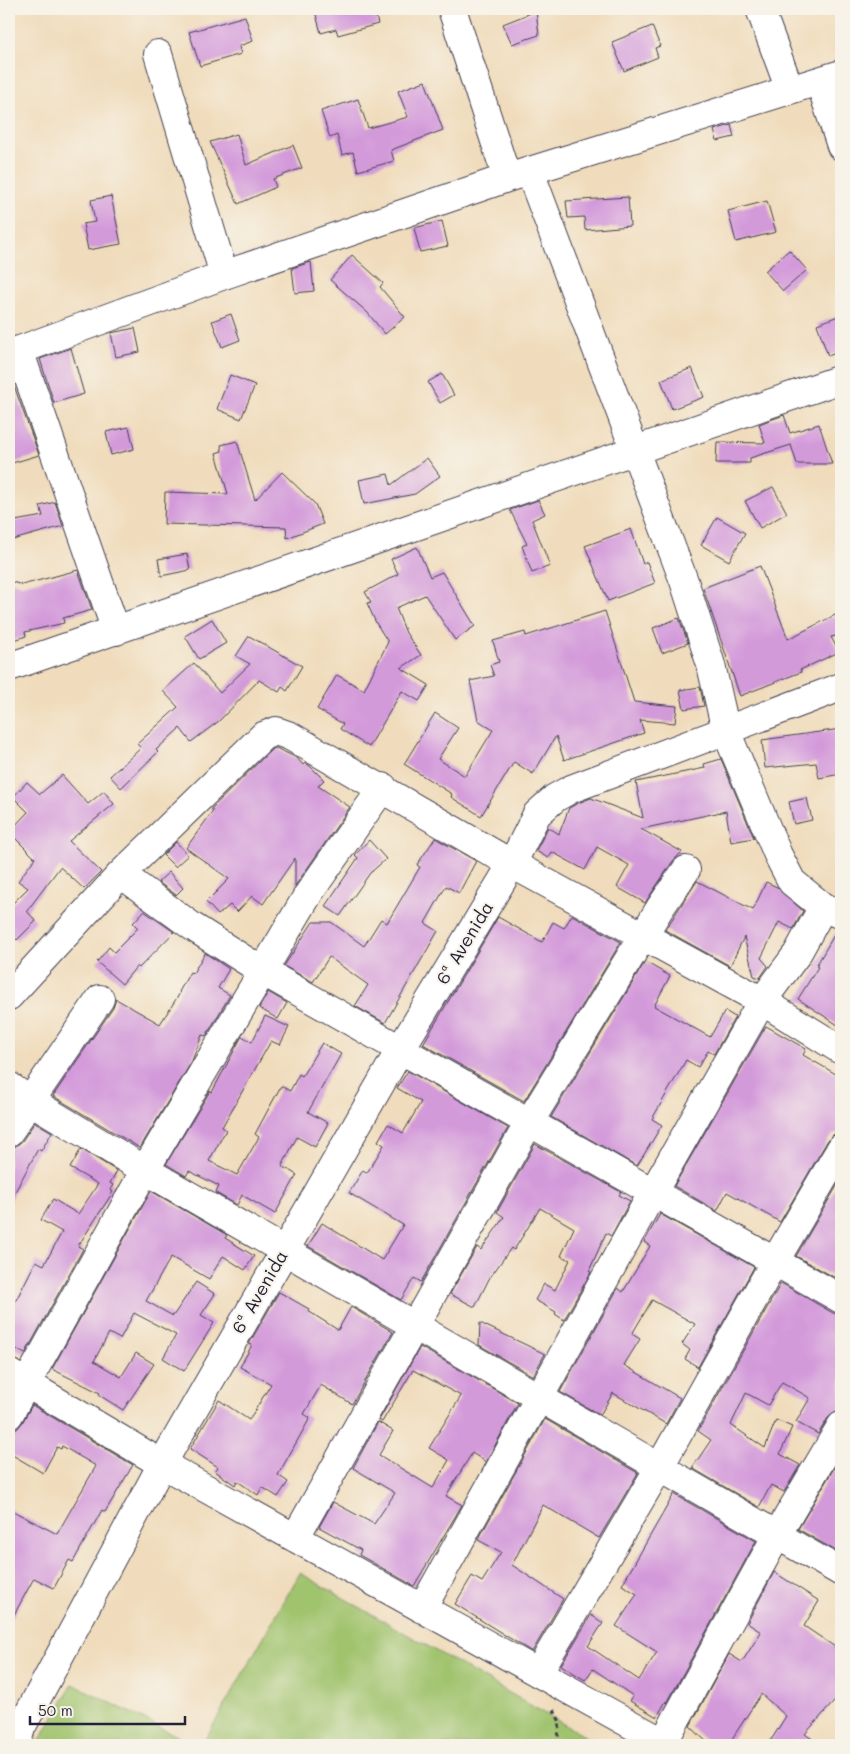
<svg xmlns="http://www.w3.org/2000/svg" width="850" height="1754" font-family="Mali,sans-serif">
	<style>
		.green { fill: #a0c36d; stroke: #617254 }
		.building { fill: #d39ada }
		.lines { fill: none; stroke-linecap: round; stroke-linejoin: round }
		.minor-casing { stroke: #413e4e; stroke-width: 30 }
		.path { stroke: #413e4e; stroke-width: 3; stroke-dasharray: 4 4; stroke-linecap: butt }
		.minor { stroke: #fff; stroke-width: 28 }
		.labels { text-anchor: middle; stroke-width: 4; stroke-linejoin: round; paint-order: stroke }
		.street-label { font-size: 18px; fill: #22223b; stroke: #f7f3e8 }
	</style>
	<rect width="100%" height="100%" fill="#f7f3e8"/>
	<filter id="ink" filterUnits="userSpaceOnUse"><feTurbulence type="fractalNoise" baseFrequency=".02" numOctaves="2"/><feDisplacementMap in="SourceGraphic" scale="10" xChannelSelector="R" yChannelSelector="G"/><feConvolveMatrix kernelMatrix="1 2 1 2 8 2 1 2 1" color-interpolation-filters="sRGB"/></filter>
	<filter id="wash" filterUnits="userSpaceOnUse"><feTurbulence type="fractalNoise" baseFrequency=".0096" numOctaves="4" result="noise"/><feDisplacementMap in="SourceGraphic" scale="20" xChannelSelector="R" yChannelSelector="G"/><feGaussianBlur stdDeviation="1.12" result="paint"/><feColorMatrix in="noise" values="0 0 0 0 0 0 0 0 0 0 0 0 0 0 0 0 0 1.4 0 .05"/><feComposite in="paint" operator="in"/></filter>
	<g filter="url(#wash)">
		<rect width="100%" height="100%" fill="#f0dcbc"/>
		<!-- green -->
		<path class="green" d="M 300,1573 L 560,1722 L 600,1745 L 202,1745 Z
			M 73,1684 L 195,1745 L 37,1745 Z"/>
		<g id="blocks">
			<!-- building -->
			<path class="building" d="M 324,9 L 374,9 L 378,24 L 338,35 L 336,29 L 321,33 L 315,11 Z
				M 536,11 L 539,35 L 512,44 L 503,24 Z
				M 245,16 L 253,41 L 239,46 L 241,54 L 200,66 L 189,32 Z
				M 652,26 L 660,46 L 655,48 L 658,57 L 624,71 L 612,42 Z
				M 425,81 L 443,130 L 391,150 L 394,161 L 358,171 L 353,152 L 342,155 L 337,135 L 330,138 L 321,111 L 358,99 L 368,128 L 408,117 L 398,91 Z
				M 731,125 L 734,137 L 717,141 L 714,130 Z
				M 237,134 L 246,165 L 293,145 L 302,168 L 273,179 L 276,187 L 238,204 L 210,142 Z
				M 111,196 L 121,244 L 88,250 L 83,224 L 95,222 L 91,200 Z
				M 628,197 L 630,226 L 585,230 L 584,217 L 568,218 L 566,201 Z
				M 767,201 L 776,232 L 736,242 L 728,211 Z
				M 442,221 L 448,246 L 420,252 L 414,228 Z
				M 789,250 L 807,270 L 783,291 L 765,271 Z
				M 352,255 L 383,283 L 380,287 L 405,317 L 385,334 L 367,312 L 330,280 Z
				M 311,262 L 314,291 L 295,293 L 292,268 Z
				M 231,314 L 240,340 L 222,347 L 212,321 Z
				M 841,315 L 841,351 L 828,356 L 817,324 Z
				M 135,328 L 140,352 L 116,357 L 111,333 Z
				M 71,348 L 84,394 L 54,403 L 40,359 Z
				M 692,368 L 704,397 L 672,409 L 661,380 Z
				M 9,372 L 39,455 L 9,464 Z
				M 442,374 L 454,395 L 440,403 L 428,382 Z
				M 230,375 L 255,385 L 241,419 L 217,409 Z
				M 784,415 L 790,433 L 819,424 L 832,464 L 797,464 L 791,445 L 750,458 L 750,463 L 716,463 L 717,442 L 765,443 L 759,424 Z
				M 129,427 L 134,449 L 111,455 L 106,432 Z
				M 237,441 L 255,500 L 282,472 L 315,504 L 323,524 L 287,538 L 286,527 L 164,524 L 165,492 L 228,494 L 216,453 L 222,451 L 221,445 Z
				M 427,458 L 440,476 L 415,494 L 364,504 L 359,480 L 388,474 L 391,485 Z
				M 773,487 L 787,513 L 760,528 L 745,501 Z
				M 538,500 L 545,514 L 532,520 L 550,566 L 532,573 L 522,546 L 527,544 L 510,510 Z
				M 55,502 L 63,526 L 9,541 L 9,522 L 43,516 L 40,506 Z
				M 717,517 L 745,533 L 729,561 L 701,545 Z
				M 631,529 L 643,564 L 647,562 L 655,583 L 608,601 L 585,546 Z
				M 417,547 L 430,577 L 442,572 L 475,626 L 455,640 L 425,595 L 396,608 L 406,633 L 421,655 L 401,668 L 429,685 L 419,701 L 402,691 L 369,747 L 340,729 L 343,724 L 317,709 L 337,675 L 364,690 L 388,642 L 376,623 L 367,603 L 371,602 L 365,592 L 398,574 L 391,559 Z
				M 187,554 L 190,570 L 161,576 L 158,559 Z
				M 760,566 L 788,639 L 841,612 L 841,635 L 831,637 L 839,652 L 800,670 L 801,672 L 740,696 L 703,588 Z
				M 78,570 L 92,610 L 63,618 L 64,623 L 25,632 L 26,636 L 9,642 L 9,581 L 22,585 Z
				M 605,611 L 634,702 L 677,706 L 675,723 L 640,720 L 644,733 L 564,760 L 556,736 L 533,774 L 514,762 L 481,816 L 451,797 L 452,794 L 404,764 L 435,713 L 458,728 L 438,759 L 465,776 L 493,730 L 478,720 L 470,681 L 494,676 L 490,665 L 499,662 L 493,641 L 525,632 L 526,636 Z
				M 679,618 L 688,643 L 662,653 L 653,628 Z
				M 212,619 L 226,643 L 199,659 L 185,636 Z
				M 249,636 L 302,666 L 287,691 L 282,687 L 279,692 L 259,680 L 219,721 L 191,742 L 180,728 L 156,750 L 158,752 L 121,788 L 110,776 L 141,748 L 137,744 L 178,707 L 163,691 L 194,663 L 220,693 L 250,664 L 236,656 Z
				M 700,687 L 704,706 L 684,709 L 680,690 Z
				M 841,729 L 841,774 L 819,778 L 816,763 L 765,768 L 762,740 Z
				M 276,748 L 297,758 L 303,765 L 305,763 L 310,766 L 324,780 L 318,786 L 350,807 L 295,886 L 295,858 L 263,904 L 252,896 L 237,912 L 230,905 L 218,915 L 206,902 L 229,879 L 186,848 L 213,811 L 211,809 L 272,749 Z
				M 721,759 L 754,838 L 731,842 L 726,811 L 641,829 L 682,852 L 673,861 L 645,903 L 617,887 L 629,865 L 597,847 L 585,870 L 552,852 L 548,858 L 536,851 L 548,827 L 559,834 L 569,808 L 578,803 L 591,798 L 643,818 L 636,782 L 705,768 L 704,764 Z
				M 62,775 L 88,804 L 104,791 L 114,804 L 69,841 L 101,872 L 84,889 L 60,867 L 27,911 L 36,921 L 17,940 L 9,932 L 9,907 L 28,888 L 18,881 L 35,858 L 9,832 L 28,812 L 13,797 L 27,782 L 40,794 Z
				M 807,798 L 812,820 L 794,824 L 789,802 Z
				M 435,838 L 476,861 L 459,893 L 446,886 L 425,923 L 438,931 L 385,1023 L 355,1006 L 368,985 L 329,957 L 313,982 L 284,966 L 313,922 L 331,922 L 364,946 L 381,919 L 387,923 L 420,867 L 417,865 Z
				M 369,840 L 386,859 L 370,873 L 340,916 L 325,906 L 358,858 L 355,855 Z
				M 176,842 L 188,855 L 175,867 L 163,855 Z
				M 169,872 L 183,888 L 176,895 L 158,882 Z
				M 697,881 L 753,910 L 766,882 L 777,887 L 803,911 L 793,929 L 779,922 L 761,958 L 768,966 L 760,978 L 754,976 L 744,937 L 730,966 L 665,930 Z
				M 144,911 L 174,932 L 139,968 L 137,966 L 122,984 L 97,962 L 109,947 L 114,952 L 138,928 L 133,923 Z
				M 572,915 L 621,942 L 524,1101 L 423,1044 L 498,917 L 542,942 L 553,922 L 564,928 Z
				M 837,930 L 841,930 L 841,1027 L 798,999 L 818,967 L 816,966 Z
				M 205,953 L 229,969 L 218,988 L 230,995 L 206,1036 L 202,1035 L 192,1061 L 140,1148 L 53,1096 L 113,1008 L 116,999 L 160,1024 L 180,993 L 179,992 L 190,972 L 193,973 Z
				M 645,962 L 670,976 L 654,1006 L 710,1037 L 725,1011 L 735,1017 L 714,1054 L 708,1051 L 698,1067 L 686,1060 L 652,1119 L 662,1125 L 637,1166 L 551,1117 Z
				M 268,992 L 287,1003 L 278,1019 L 259,1008 Z
				M 265,1016 L 289,1027 L 280,1045 L 271,1041 L 222,1127 L 226,1130 L 209,1161 L 237,1175 L 259,1137 L 255,1134 L 281,1086 L 290,1091 L 299,1074 L 302,1076 L 322,1043 L 341,1054 L 308,1112 L 328,1123 L 315,1147 L 297,1137 L 282,1166 L 297,1175 L 275,1214 L 242,1195 L 237,1205 L 216,1193 L 219,1186 L 189,1171 L 186,1176 L 166,1164 L 210,1091 L 212,1092 L 242,1036 L 252,1042 Z
				M 766,1026 L 806,1049 L 803,1055 L 841,1077 L 841,1132 L 833,1135 L 828,1140 L 780,1222 L 727,1192 L 717,1211 L 674,1186 Z
				M 408,1071 L 508,1128 L 421,1282 L 414,1278 L 401,1300 L 308,1246 L 322,1223 L 382,1260 L 403,1225 L 349,1193 L 363,1170 L 367,1173 L 384,1145 L 378,1141 L 388,1124 L 403,1133 L 421,1102 L 397,1088 Z
				M 35,1122 L 52,1132 L 41,1151 L 38,1149 L 9,1203 L 9,1147 L 16,1146 L 22,1141 Z
				M 535,1144 L 621,1192 L 619,1195 L 630,1201 L 611,1236 L 606,1233 L 589,1271 L 591,1272 L 564,1320 L 555,1314 L 556,1312 L 535,1300 L 544,1284 L 555,1290 L 570,1260 L 561,1256 L 574,1228 L 540,1208 L 514,1250 L 511,1248 L 489,1279 L 475,1307 L 450,1294 L 477,1247 L 481,1250 L 504,1217 L 497,1212 Z
				M 81,1149 L 117,1171 L 110,1183 L 113,1185 L 110,1190 L 113,1192 L 78,1246 L 83,1249 L 25,1354 L 9,1345 L 9,1314 L 36,1261 L 44,1265 L 62,1232 L 41,1220 L 53,1199 L 78,1214 L 98,1184 L 70,1168 Z
				M 841,1179 L 841,1281 L 796,1256 Z
				M 151,1191 L 227,1235 L 225,1238 L 254,1256 L 245,1270 L 223,1256 L 209,1279 L 171,1257 L 146,1301 L 173,1316 L 196,1282 L 215,1294 L 201,1315 L 214,1323 L 184,1371 L 163,1358 L 176,1335 L 134,1313 L 120,1339 L 109,1333 L 94,1361 L 121,1377 L 136,1353 L 154,1364 L 123,1410 L 99,1395 L 100,1393 L 52,1369 Z
				M 660,1214 L 754,1267 L 698,1367 L 685,1359 L 690,1350 L 682,1344 L 695,1324 L 652,1300 L 632,1334 L 640,1339 L 624,1365 L 680,1398 L 666,1424 L 613,1393 L 600,1415 L 560,1392 L 618,1288 L 623,1292 L 650,1246 L 644,1242 Z
				M 781,1283 L 833,1313 L 841,1315 L 841,1405 L 838,1411 L 828,1418 L 818,1434 L 796,1422 L 810,1398 L 782,1382 L 768,1405 L 746,1393 L 731,1425 L 765,1448 L 776,1420 L 792,1427 L 780,1454 L 800,1465 L 784,1492 L 771,1485 L 759,1507 L 692,1468 L 711,1440 L 698,1431 Z
				M 279,1292 L 309,1309 L 308,1311 L 338,1330 L 351,1307 L 393,1332 L 352,1404 L 321,1385 L 304,1414 L 310,1418 L 278,1475 L 288,1482 L 278,1497 L 262,1487 L 258,1495 L 237,1481 L 235,1485 L 215,1471 L 218,1467 L 190,1449 L 219,1400 L 249,1420 L 271,1384 L 240,1367 L 252,1345 L 249,1344 Z
				M 480,1323 L 545,1354 L 533,1376 L 479,1345 Z
				M 420,1347 L 518,1403 L 486,1462 L 472,1453 L 446,1496 L 462,1505 L 414,1586 L 359,1555 L 361,1550 L 319,1527 L 333,1502 L 374,1524 L 395,1493 L 353,1468 L 378,1422 L 393,1431 L 379,1455 L 433,1488 L 449,1460 L 429,1448 L 461,1396 L 413,1370 L 382,1422 L 379,1420 Z
				M 32,1405 L 133,1465 L 105,1512 L 102,1510 L 73,1562 L 69,1560 L 54,1588 L 34,1578 L 9,1624 L 9,1509 L 57,1534 L 96,1466 L 62,1446 L 61,1449 L 57,1447 L 43,1473 L 9,1453 L 9,1431 L 17,1429 L 22,1423 Z
				M 545,1419 L 638,1473 L 599,1538 L 543,1505 L 512,1565 L 563,1599 L 532,1652 L 455,1604 L 472,1576 L 482,1582 L 501,1552 L 478,1540 Z
				M 841,1456 L 841,1554 L 798,1529 Z
				M 674,1494 L 756,1541 L 667,1703 L 666,1701 L 657,1717 L 630,1701 L 633,1696 L 593,1669 L 585,1680 L 561,1665 L 591,1615 L 603,1623 L 588,1646 L 639,1680 L 657,1652 L 616,1626 L 637,1594 L 622,1585 Z
				M 774,1572 L 819,1601 L 804,1626 L 841,1651 L 841,1694 L 805,1734 L 821,1745 L 768,1745 L 786,1716 L 761,1694 L 728,1745 L 710,1745 L 690,1726 L 729,1654 L 742,1662 L 761,1632 L 747,1623 Z"/>
		</g>
	</g>
	<g filter="url(#ink)">
		<use href="#blocks" fill-opacity="0" stroke="#413e4e" stroke-width="1"/>
		<g class="lines">
			<!-- minor casing -->
			<g class="minor-casing">
				<path id="minor" d="M 452,9 L 507,178
					M 760,9 L 790,90
					M 158,54 L 224,275
					M 820,82 L 841,146
					M 530,172 L 684,581 L 711,665 L 726,731 L 778,855 L 792,882 L 823,907 L 841,915
					M 19,350 L 116,631
					M 9,354 L 224,275 L 507,178 L 841,74
					M 9,667 L 841,379
					M 121,874 L 193,927 L 264,972 L 841,1299
					M 9,996 L 121,874 L 263,736 L 276,731 L 290,736 L 512,864 L 762,1001 L 841,1050
					M 9,1086 L 29,1100 L 145,1170 L 841,1572
					M 9,1132 L 100,999
					M 9,1373 L 162,1464 L 668,1745
					M 9,1415 L 145,1170 L 309,893 L 383,787
					M 295,1538 L 530,1121 L 660,908 L 686,870
					M 422,1609 L 653,1192 L 762,1001 L 797,954 L 823,907
					M 538,1673 L 659,1468 L 775,1261 L 841,1148
					M 663,1743 L 777,1535 L 841,1426
					M 16,1745 L 21,1728 L 162,1464 L 400,1050 L 512,864 L 537,814 L 555,798 L 571,789 L 841,687"/>
			</g>
			<!-- path -->
			<path class="path" d="M 554,1710 L 560,1722 L 557,1745"/>
			<!-- minor -->
			<use href="#minor" class="minor"/>
		</g>
	</g>
	<g class="labels">
		<!-- street labels -->
		<g class="street-label">
			<text transform="translate(465 943) rotate(-59)" y="6">6ª Avenida</text>
			<text transform="translate(260 1292) rotate(-60)" y="6">6ª Avenida</text>
		</g>
	</g>
	<!-- margin -->
	<rect width="850" height="1754" fill="none" stroke="#f7f3e8" stroke-width="30"/>
	<!-- scale -->
	<path d="M30 1716v8h155v-8" fill="none" stroke="#22223b" stroke-width="2.5"/>
	<text x="38" y="1716" font-size="15" fill="#22223b" stroke="#f7f3e8" stroke-width="4" paint-order="stroke">50 m</text>
</svg>
